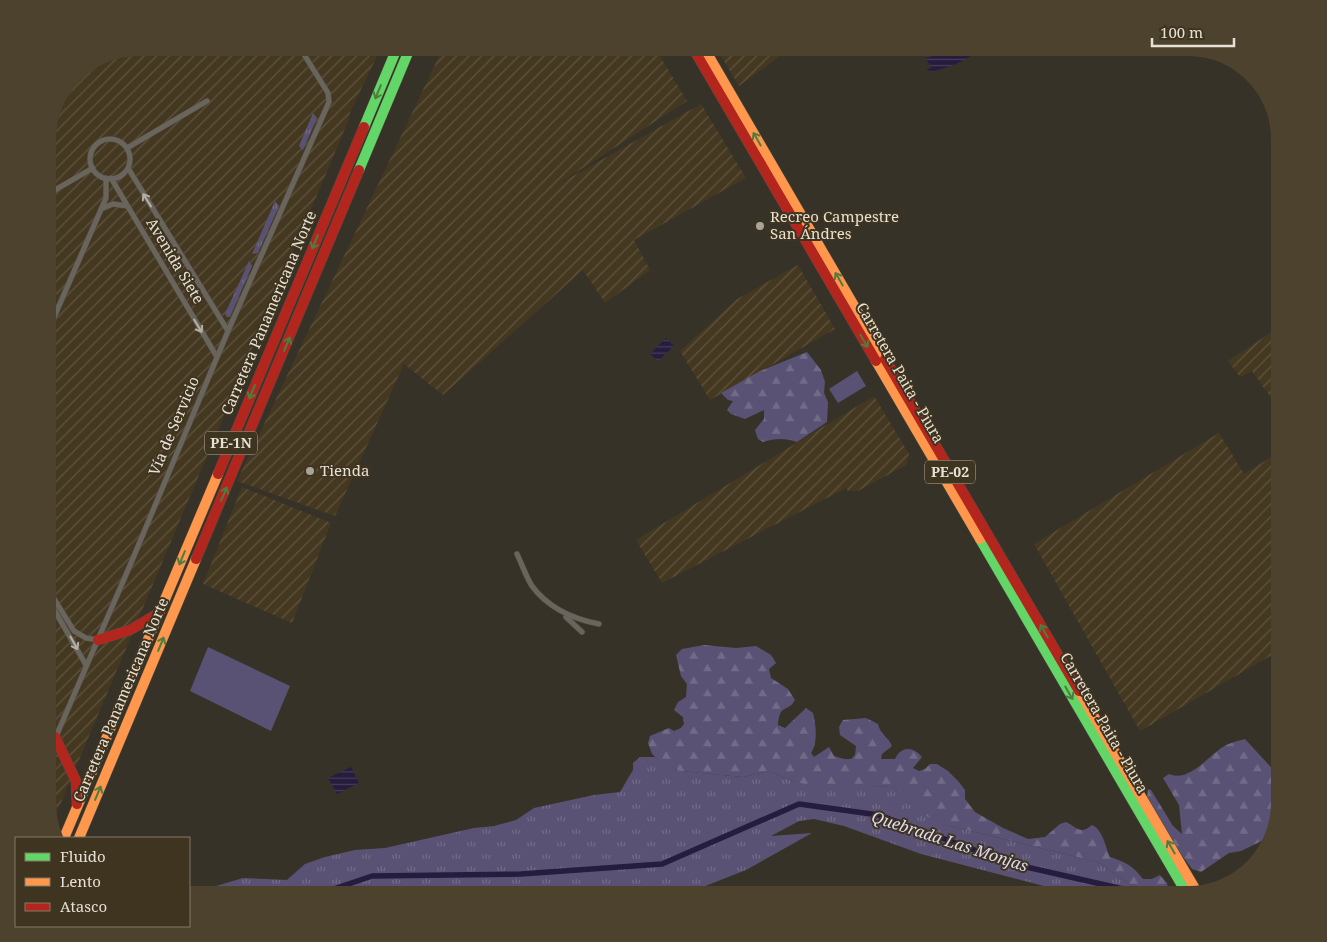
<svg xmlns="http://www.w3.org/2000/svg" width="1327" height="942" font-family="'Noto Serif',serif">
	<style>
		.industrial { fill: url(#industrial-furrows) }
		.grass { fill: url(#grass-tufts) }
		.forest { fill: url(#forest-firs) }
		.park { fill: #5a5274 }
		.water { fill: url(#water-rules) }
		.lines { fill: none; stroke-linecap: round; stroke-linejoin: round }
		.canal { stroke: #261c3e; stroke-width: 5.5 }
		.street-casing { stroke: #514d45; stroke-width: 6 }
		.fast-casing { stroke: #514d45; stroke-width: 11 }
		.slow-casing { stroke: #514d45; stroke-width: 11 }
		.jam-casing { stroke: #514d45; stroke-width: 11 }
		.street { stroke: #69655d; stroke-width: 5 }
		.fast { stroke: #63d668; stroke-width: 10 }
		.slow { stroke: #ff974d; stroke-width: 10 }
		.jam { stroke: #b3261e; stroke-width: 10 }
		.oneway { stroke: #4f7d40 }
		.oneway2 { stroke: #b5afa5 }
		.poi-dot { fill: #a9a498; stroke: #3e3420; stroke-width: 2 }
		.labels { text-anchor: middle; stroke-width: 4; stroke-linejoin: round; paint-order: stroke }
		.shield { fill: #3e3420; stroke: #b4ad9f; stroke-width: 1 }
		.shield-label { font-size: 14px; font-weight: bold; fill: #e7e1d5 }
		.poi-label { font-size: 15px; fill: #e7e1d5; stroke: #3e3420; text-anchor: start }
		.street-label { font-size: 15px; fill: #e7e1d5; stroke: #3e3420 }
		.water-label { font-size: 16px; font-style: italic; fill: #ddd9f6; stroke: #3e3420 }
	</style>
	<defs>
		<pattern id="industrial-furrows" width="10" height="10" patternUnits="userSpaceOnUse" patternTransform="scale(1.25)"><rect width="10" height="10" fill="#443820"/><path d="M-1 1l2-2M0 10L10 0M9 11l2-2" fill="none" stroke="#5f5440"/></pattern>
		<pattern id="grass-tufts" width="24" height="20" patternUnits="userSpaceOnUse" patternTransform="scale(1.25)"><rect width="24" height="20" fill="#5a5274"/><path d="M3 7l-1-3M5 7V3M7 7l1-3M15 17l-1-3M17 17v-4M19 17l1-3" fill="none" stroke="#726b87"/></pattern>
		<pattern id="forest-firs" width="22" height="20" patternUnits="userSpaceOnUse" patternTransform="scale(1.25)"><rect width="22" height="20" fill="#5a5274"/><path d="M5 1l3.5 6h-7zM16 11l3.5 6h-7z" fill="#726b87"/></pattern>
		<pattern id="water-rules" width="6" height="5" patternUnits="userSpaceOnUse" patternTransform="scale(1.25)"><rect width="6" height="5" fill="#261c3e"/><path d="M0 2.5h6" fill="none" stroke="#463d59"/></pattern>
	</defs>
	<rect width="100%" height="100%" fill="#373227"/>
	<!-- industrial -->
	<path class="industrial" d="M 139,48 L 381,48 L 350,112 L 349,119 L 52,824 L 48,809 L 48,133 L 57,98 L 79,70 Z
		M 443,48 L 655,48 L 687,101 L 555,186 L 701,104 L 746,178 L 634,240 L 650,270 L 605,303 L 583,270 L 443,395 L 404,364 L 335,516 L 237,481 Z
		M 716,48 L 791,48 L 739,86 Z
		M 798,265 L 835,329 L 710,400 L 680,351 L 737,299 Z
		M 1279,327 L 1279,409 L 1252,371 L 1240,377 L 1228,361 Z
		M 874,396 L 909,454 L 906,465 L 858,491 L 848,491 L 846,488 L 662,583 L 636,540 Z
		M 1219,433 L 1244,474 L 1279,452 L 1279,651 L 1140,731 L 1034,544 Z
		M 242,487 L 331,523 L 292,623 L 203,584 Z"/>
	<!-- grass -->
	<path class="grass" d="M 313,113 L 317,118 L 303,150 L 299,146 Z
		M 275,201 L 279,206 L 258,253 L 252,254 Z
		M 249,261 L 252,266 L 230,317 L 227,317 L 225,314 Z
		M 640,757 L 655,757 L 665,764 L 681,771 L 743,777 L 769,771 L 795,782 L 891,787 L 912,794 L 919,804 L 946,825 L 1098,862 L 1129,884 L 1162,894 L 1065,894 L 1048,887 L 921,854 L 844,826 L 814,819 L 799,821 L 771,836 L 812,833 L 746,870 L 685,894 L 189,894 L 189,888 L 213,887 L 243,878 L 287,880 L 305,864 L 325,857 L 355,850 L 385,848 L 474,828 L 494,826 L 516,820 L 534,808 L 594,795 L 620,792 L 633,770 L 633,763 Z"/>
	<!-- forest -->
	<path class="forest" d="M 807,352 L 821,370 L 825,382 L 824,393 L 828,402 L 827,422 L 797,442 C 786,438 775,438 763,442 L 758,439 L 755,430 L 764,419 L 764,410 L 745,419 L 731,414 L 727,410 L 733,401 L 728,400 L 721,393 L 760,371 Z
		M 704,645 L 736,648 L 756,646 L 771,655 L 776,663 L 769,669 L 771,678 L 788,689 L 795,700 C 787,714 780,702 778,725 L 785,728 L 806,708 L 813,713 C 816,725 818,742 811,753 L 814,757 L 829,747 L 834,756 L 844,759 L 851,759 L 855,755 L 856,746 L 840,735 L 839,727 L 843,720 L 866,718 L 878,724 C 880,734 889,738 892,746 L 882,754 L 881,759 L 895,759 C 901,746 913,746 922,757 L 913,768 L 919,771 L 925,769 L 930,764 L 937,764 L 948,771 L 958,781 L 965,790 L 965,799 L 975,812 L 1003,828 L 1028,839 L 1045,837 L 1060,824 L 1066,822 C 1078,828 1080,835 1092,825 C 1103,830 1105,846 1110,857 C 1127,863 1132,865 1143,879 L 1152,879 L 1160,875 L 1167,883 L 1168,889 L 1162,894 L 1129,884 L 1098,862 L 946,825 L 926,816 L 911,794 L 891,787 L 868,786 L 829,789 L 795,782 L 769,771 L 743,777 L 681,771 L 662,763 L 652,754 L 648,743 L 650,736 L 669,728 L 674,731 L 681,728 L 684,724 L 683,717 L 674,710 L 678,702 L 686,697 L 687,684 L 681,676 L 676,655 L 682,649 Z
		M 1245,739 L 1279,776 L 1279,803 L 1268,838 L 1241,851 L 1229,853 L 1201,872 L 1192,869 L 1178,850 L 1147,798 L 1148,789 L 1151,790 L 1173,826 L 1182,834 L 1179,805 L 1163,778 L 1169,774 C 1189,783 1208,756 1223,747 C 1229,743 1238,741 1245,739 Z"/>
	<!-- park -->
	<path class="park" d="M 857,371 L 866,386 L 838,403 L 829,389 Z
		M 208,647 L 290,686 L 271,731 L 190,691 Z"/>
	<!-- water -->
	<path class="water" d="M 944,48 L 981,48 C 969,58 960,63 945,68 C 940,70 937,69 933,72 L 927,70 L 927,69 L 932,68 L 925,58 L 930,57 Z
		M 666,338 L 674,346 L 658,361 L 650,354 Z
		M 351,767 L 359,783 L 337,794 L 328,778 Z"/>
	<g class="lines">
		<!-- canal -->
		<path class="canal" d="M 319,894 L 372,876 L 521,874 L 662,864 L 799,804 L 879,815 L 1013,864 L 1145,894"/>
		<!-- street casing -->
		<g class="street-casing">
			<path id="street" d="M90 159a20 20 0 1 1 40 0a20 20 0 1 1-40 0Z
				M 127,148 L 207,101
				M 128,168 L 228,331
				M 111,178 L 217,357
				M 48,194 L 93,168
				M 101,209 L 113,204 L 127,206
				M 48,331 L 106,198 L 106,178
				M 517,554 C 522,564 526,577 532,586 C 549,609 573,619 599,624
				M 48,589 L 74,631 L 86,638 L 98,640
				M 48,599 L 86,665
				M 566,617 L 582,632
				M 48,755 L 131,563 L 228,331 L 329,102 L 328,93 L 300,48"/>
		</g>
		<!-- fast casing -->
		<g class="fast-casing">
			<path id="fast" d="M 364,127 L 397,48
				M 359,170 L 410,48
				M 980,539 L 1187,894"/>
		</g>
		<!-- slow casing -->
		<g class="slow-casing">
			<path id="slow" d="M 704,48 L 885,359
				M 876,361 L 980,539
				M 1079,691 L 1197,892
				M 64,838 L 218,474
				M 79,838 L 196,559"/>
		</g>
		<!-- jam casing -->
		<g class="jam-casing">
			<path id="jam" d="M 693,48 L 876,361
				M 885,359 L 1079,691
				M 218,474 L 364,127
				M 196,559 L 359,170
				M 98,640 L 130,630 L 159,613
				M 55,737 L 76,781 L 77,804"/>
		</g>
		<!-- street -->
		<use href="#street" class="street"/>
		<!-- fast -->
		<use href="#fast" class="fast"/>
		<!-- slow -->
		<use href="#slow" class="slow"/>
		<!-- jam -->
		<use href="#jam" class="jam"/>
	</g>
	<!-- one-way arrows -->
	<defs><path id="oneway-shaft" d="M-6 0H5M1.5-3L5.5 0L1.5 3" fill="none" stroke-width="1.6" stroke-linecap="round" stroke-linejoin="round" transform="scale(1.25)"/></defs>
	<g class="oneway">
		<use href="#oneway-shaft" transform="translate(378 92) rotate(113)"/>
		<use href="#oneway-shaft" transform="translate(757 139) rotate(-120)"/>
		<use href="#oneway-shaft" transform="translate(315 242) rotate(113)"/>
		<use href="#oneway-shaft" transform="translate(839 279) rotate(-120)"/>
		<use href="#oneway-shaft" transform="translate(864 341) rotate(60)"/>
		<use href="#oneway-shaft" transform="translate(287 344) rotate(-67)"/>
		<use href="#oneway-shaft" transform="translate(252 392) rotate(113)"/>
		<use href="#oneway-shaft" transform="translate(224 494) rotate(-67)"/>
		<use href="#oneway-shaft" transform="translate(182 558) rotate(113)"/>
		<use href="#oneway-shaft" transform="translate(1044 631) rotate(-120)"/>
		<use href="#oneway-shaft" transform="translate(161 644) rotate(-67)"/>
		<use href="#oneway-shaft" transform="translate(1069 693) rotate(60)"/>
		<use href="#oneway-shaft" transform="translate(98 793) rotate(-67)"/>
		<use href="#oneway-shaft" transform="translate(1171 847) rotate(-120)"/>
	</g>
	<g class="oneway2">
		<use href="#oneway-shaft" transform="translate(147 200) rotate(-122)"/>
		<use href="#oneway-shaft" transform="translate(198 326) rotate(59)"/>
		<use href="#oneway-shaft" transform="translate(74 643) rotate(61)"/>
	</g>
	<!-- markers -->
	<g class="poi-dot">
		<circle cx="760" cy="226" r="5"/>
		<circle cx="310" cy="471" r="5"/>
	</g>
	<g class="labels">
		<!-- shield labels -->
		<g class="shield">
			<rect x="205" y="431.5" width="52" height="23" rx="4"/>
			<rect x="925" y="460.5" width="50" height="23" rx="4"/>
		</g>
		<g class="shield-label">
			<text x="231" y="448">PE-1N</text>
			<text x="950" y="477">PE-02</text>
		</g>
		<!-- poi labels -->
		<g class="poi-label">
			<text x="770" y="222">Recreo Campestre<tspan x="770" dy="17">San Ándres</tspan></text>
			<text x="320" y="476">Tienda</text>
		</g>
		<!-- street labels -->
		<g class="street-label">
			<text transform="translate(175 261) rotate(59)" y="5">Avenida Siete</text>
			<text transform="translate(269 313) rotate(-67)" y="5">Carretera Panamericana Norte</text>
			<text transform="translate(900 373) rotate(60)" y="5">Carretera Paita - Piura</text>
			<text transform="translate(174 426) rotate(-67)" y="5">Vía de Servicio</text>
			<text transform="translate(121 700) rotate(-67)" y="5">Carretera Panamericana Norte</text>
			<text transform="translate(1104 723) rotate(60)" y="5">Carretera Paita - Piura</text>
		</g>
		<!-- water labels -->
		<g class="water-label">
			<text transform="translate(950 841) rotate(18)" y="6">Quebrada Las Monjas</text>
		</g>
	</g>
	<!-- crop -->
	<path d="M0 0H1327V942H0ZM139 56H1188A83 83 0 0 1 1271 139V803A83 83 0 0 1 1188 886H139A83 83 0 0 1 56 803V139A83 83 0 0 1 139 56Z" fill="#4c422e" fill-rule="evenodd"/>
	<!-- legend -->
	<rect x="15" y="837" width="175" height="90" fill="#3e3420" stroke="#827968"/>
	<rect x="25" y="853" width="25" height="8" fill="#63d668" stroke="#827968"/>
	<text x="60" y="862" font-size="15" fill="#e7e1d5">Fluido</text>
	<rect x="25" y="878" width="25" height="8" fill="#ff974d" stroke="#827968"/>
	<text x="60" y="887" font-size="15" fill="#e7e1d5">Lento</text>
	<rect x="25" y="903" width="25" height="8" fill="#b3261e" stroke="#827968"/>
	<text x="60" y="912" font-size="15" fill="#e7e1d5">Atasco</text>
	<!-- scale -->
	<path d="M1152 38v8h82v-8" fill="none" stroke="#e7e1d5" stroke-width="2.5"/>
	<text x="1160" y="38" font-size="15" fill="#e7e1d5" stroke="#3e3420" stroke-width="4" paint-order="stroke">100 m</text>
</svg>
